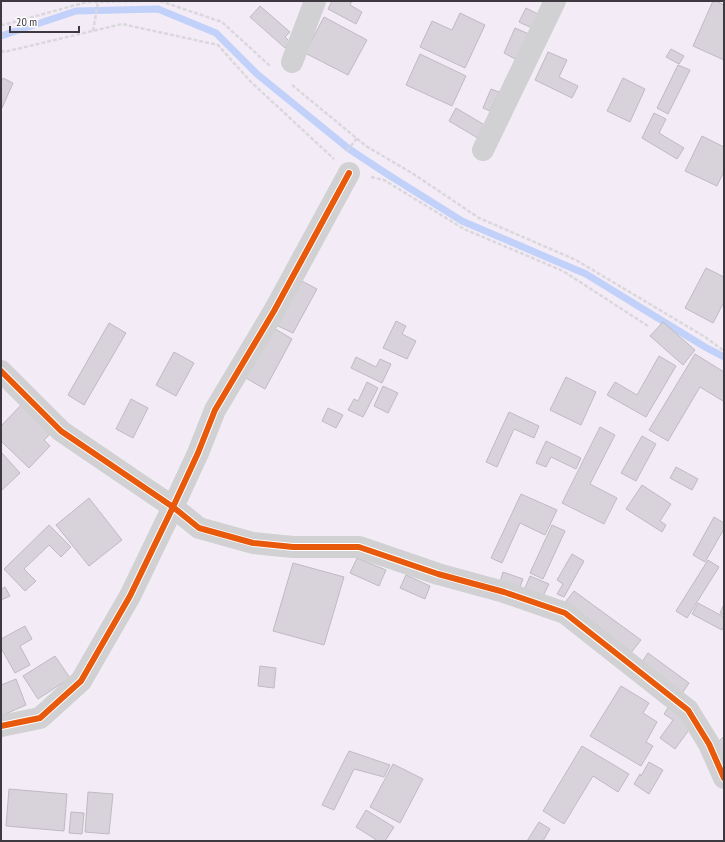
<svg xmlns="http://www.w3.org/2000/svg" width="725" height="842" font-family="'PT Sans Narrow',sans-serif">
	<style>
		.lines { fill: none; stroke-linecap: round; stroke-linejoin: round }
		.stream { stroke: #c1d1f9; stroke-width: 7 }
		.building { fill: #d8d3da; stroke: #c0bac2 }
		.path { stroke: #dad8dc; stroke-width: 2.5; stroke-dasharray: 4 2; stroke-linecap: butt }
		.minor { stroke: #d1d0d3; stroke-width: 22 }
		.cycleway-casing { stroke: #fff; stroke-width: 8 }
		.cycleway { stroke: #e8590c; stroke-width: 6 }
	</style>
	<rect width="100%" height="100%" fill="#f3ecf6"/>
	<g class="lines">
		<!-- stream -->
		<path class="stream" d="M 1,36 L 76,11 L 158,9 L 216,33 L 257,74 L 349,149 L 387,174 L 462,221 L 586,274 L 705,347 L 724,357"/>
	</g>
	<!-- building -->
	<path class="building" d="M 332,1 L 352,1 L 350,5 L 362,12 L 356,24 L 328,9 Z
		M 713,1 L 716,1 L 724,5 L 724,60 L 693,46 Z
		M 260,6 L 290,32 L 285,37 L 290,42 L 285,48 L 250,17 Z
		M 526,8 L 538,14 L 532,28 L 519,22 Z
		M 460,13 L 485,25 L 465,68 L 420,47 L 432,21 L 452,30 Z
		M 324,17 L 367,40 L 348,75 L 305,53 Z
		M 515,28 L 529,34 L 517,60 L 504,53 Z
		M 671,49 L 684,56 L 679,64 L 666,57 Z
		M 548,52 L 567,60 L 559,77 L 578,86 L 572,98 L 535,80 Z
		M 420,54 L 466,76 L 452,106 L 406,85 Z
		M 678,65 L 690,70 L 668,114 L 657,108 Z
		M 3,78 L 13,83 L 2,108 L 1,82 Z
		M 623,78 L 645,89 L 630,122 L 607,111 Z
		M 491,89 L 499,92 L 490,111 L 483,108 Z
		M 456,108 L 488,127 L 481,140 L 449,121 Z
		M 654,113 L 666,119 L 659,133 L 684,148 L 677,159 L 642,138 Z
		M 702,136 L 724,147 L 724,171 L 717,186 L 685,171 Z
		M 706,268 L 724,277 L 724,302 L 713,323 L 685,308 Z
		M 300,280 L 317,289 L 293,333 L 276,325 Z
		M 396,321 L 406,326 L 402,334 L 416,341 L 407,359 L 383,348 Z
		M 663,322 L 695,350 L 683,365 L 650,336 Z
		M 109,323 L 126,333 L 84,405 L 68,395 Z
		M 272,327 L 292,339 L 265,389 L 244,377 Z
		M 174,352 L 194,363 L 176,396 L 156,385 Z
		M 695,354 L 724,372 L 724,399 L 723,401 L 700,387 L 668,441 L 649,430 Z
		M 659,356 L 676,366 L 646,417 L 607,395 L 615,382 L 637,395 Z
		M 356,357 L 376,367 L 380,359 L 391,364 L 382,383 L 351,368 Z
		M 566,377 L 596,392 L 581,425 L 550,410 Z
		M 367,382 L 378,388 L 363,417 L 348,410 L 354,399 L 358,401 Z
		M 383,386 L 398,393 L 388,413 L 374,406 Z
		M 131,399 L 148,408 L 133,438 L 116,429 Z
		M 22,404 L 51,433 L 44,440 L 50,446 L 29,468 L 1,441 L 1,426 Z
		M 328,408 L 343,415 L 336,428 L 322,421 Z
		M 509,412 L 539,426 L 534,438 L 514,429 L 497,467 L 486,462 Z
		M 600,427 L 615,435 L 590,484 L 617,498 L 604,524 L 562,503 Z
		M 642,436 L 656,444 L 636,481 L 621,473 Z
		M 546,441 L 581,458 L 576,469 L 551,457 L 546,467 L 536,463 Z
		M 1,452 L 20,473 L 1,491 Z
		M 676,467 L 698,479 L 692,490 L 670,478 Z
		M 642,485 L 671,504 L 660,521 L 666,525 L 662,532 L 626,509 Z
		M 521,494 L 557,510 L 545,535 L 520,523 L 502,563 L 491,558 Z
		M 89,498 L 122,540 L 89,566 L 56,525 Z
		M 714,517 L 724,523 L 724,529 L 705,562 L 693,555 Z
		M 49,525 L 71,547 L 61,557 L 49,545 L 24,569 L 36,581 L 25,591 L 4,569 Z
		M 552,525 L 565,531 L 543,579 L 530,573 Z
		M 572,554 L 584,561 L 564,597 L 557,594 L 563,584 L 557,580 Z
		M 357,558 L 386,570 L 379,586 L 350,573 Z
		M 708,560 L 719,567 L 687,618 L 676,611 Z
		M 293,563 L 344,577 L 324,645 L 273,631 Z
		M 503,572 L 523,579 L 519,589 L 500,582 Z
		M 406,575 L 430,586 L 425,599 L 400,588 Z
		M 530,576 L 549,584 L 543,596 L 525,588 Z
		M 5,587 L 10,596 L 1,600 L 1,589 Z
		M 574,591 L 641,640 L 630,654 L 563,605 Z
		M 698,603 L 724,617 L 724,626 L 722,630 L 692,614 Z
		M 724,604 L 724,615 L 720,613 Z
		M 25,626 L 32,639 L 20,646 L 30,665 L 15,673 L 1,648 L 1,639 Z
		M 648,653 L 689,683 L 679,698 L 638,668 Z
		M 55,656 L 70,678 L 38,699 L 23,676 Z
		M 260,666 L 276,668 L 274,688 L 258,686 Z
		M 16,679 L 26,705 L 1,716 L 1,685 Z
		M 621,686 L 649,703 L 643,713 L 657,722 L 646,742 L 653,746 L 641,766 L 590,736 Z
		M 669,706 L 694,723 L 675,749 L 660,738 L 673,720 L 664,714 Z
		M 724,736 L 724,760 L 712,748 Z
		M 582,746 L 629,774 L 618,792 L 593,776 L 564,824 L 543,811 Z
		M 349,751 L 390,765 L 384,777 L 354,769 L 334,810 L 322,805 Z
		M 649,762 L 663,770 L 649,794 L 634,784 L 640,774 L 641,776 Z
		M 393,764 L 423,779 L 400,823 L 370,807 Z
		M 9,789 L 67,794 L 64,831 L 6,826 Z
		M 88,792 L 113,794 L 109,834 L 85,832 Z
		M 366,810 L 394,827 L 385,841 L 378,841 L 356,827 Z
		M 71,812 L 84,813 L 82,834 L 69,833 Z
		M 539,822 L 550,829 L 543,841 L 527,841 Z"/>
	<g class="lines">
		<!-- path -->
		<path class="path" d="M 160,1 L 222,22 L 270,66
			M 1,24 L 3,25 L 87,2 L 140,1
			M 93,31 L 98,2
			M 1,50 L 4,52 L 122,24 L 218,45 L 251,82 L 334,159
			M 292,85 L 366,146 L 415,175 L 479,218 L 576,260 L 705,337 L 724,351
			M 347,151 L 357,138
			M 371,177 L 384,180 L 464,229 L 563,271 L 648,326"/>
		<!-- minor -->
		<path class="minor" d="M 292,62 L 315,1
			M 483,150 L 555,1
			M 1,371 L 61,431 L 173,507 L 199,528 L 253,543 L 293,547 L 359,547 L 438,574 L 504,592 L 565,613 L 688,710 L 709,744 L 724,778
			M 1,726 L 40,718 L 81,681 L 130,596 L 173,507 L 198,453 L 215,410 L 274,311 L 349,173"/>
		<!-- cycleway casing -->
		<g class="cycleway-casing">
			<path id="cycleway" d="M 1,371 L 61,431 L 173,507 L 199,528 L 253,543 L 293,547 L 359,547 L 438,574 L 504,592 L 565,613 L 688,710 L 709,744 L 724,778
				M 1,726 L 40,718 L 81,681 L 130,596 L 173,507 L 198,453 L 215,410 L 274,311 L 349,173"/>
		</g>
		<!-- cycleway -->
		<use href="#cycleway" class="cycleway"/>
	</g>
	<!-- border -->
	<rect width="725" height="842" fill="none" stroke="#3e3940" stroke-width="4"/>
	<!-- scale -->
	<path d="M10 26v6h69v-6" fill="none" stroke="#3e3940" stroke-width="2"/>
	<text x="16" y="26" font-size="12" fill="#3e3940" stroke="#ffffff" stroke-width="3" paint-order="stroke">20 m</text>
</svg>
